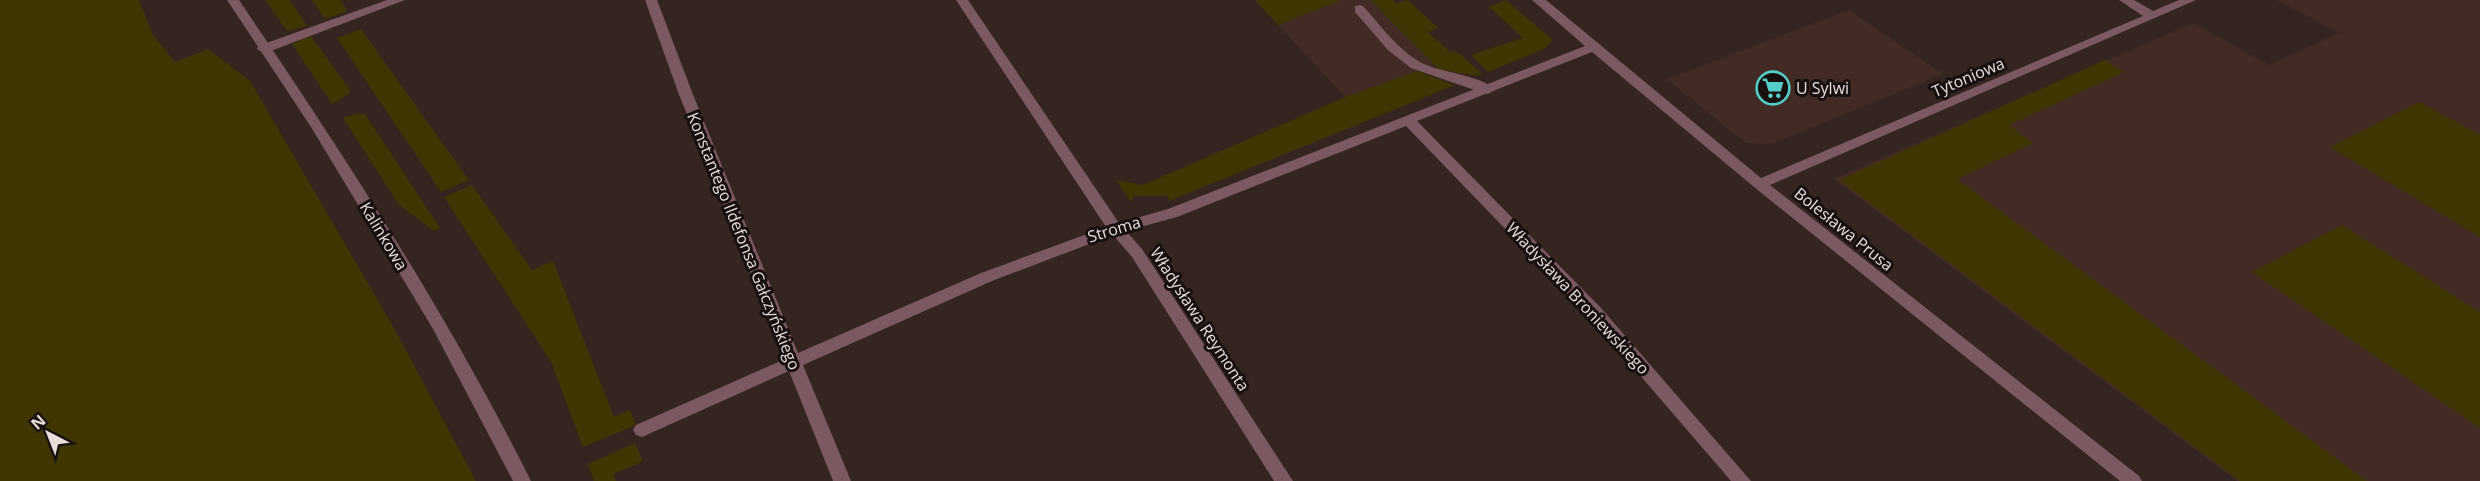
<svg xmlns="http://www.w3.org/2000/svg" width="2480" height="481" font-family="'Open Sans',sans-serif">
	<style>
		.built { fill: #422b25 }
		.green { fill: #3e3503 }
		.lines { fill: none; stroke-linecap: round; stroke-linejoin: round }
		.service { fill: #7b5960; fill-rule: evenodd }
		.minor { fill: #7b5960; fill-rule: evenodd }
		.tertiary { fill: #7b5960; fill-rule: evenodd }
		.labels { text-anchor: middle; stroke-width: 6; stroke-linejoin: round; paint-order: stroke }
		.street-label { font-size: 16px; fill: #e8ddda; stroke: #17100e }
		.poi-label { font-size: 16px; fill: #e8ddda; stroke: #17100e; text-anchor: start }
	</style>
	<rect width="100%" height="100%" fill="#352520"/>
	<!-- built -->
	<path class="built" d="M 1342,0 L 1371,0 L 1434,65 L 1345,97 L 1278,25 Z
		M 2277,0 L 2480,0 L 2480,481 L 2237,481 L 1834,179 L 2193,23 L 2269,65 L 2339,33 Z
		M 1849,10 L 1943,74 L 1771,144 L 1746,143 L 1667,79 Z"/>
	<!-- green -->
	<path class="green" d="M 0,0 L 139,0 L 153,35 L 175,62 L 208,49 L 250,81 L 394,328 L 476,481 L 0,481 Z
		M 265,0 L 290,0 L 307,26 L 287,31 Z
		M 312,0 L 340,0 L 347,9 L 345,12 L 325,19 Z
		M 1255,0 L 1342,0 L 1278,25 Z
		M 1371,0 L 1393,0 L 1397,3 L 1408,0 L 1438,28 L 1428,32 L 1449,51 L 1459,53 L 1482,74 L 1477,76 L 1438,69 Z
		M 1506,0 L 1553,40 L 1544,49 L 1488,72 L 1471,55 L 1523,38 L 1489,7 Z
		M 361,29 L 456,162 L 469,180 L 441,192 L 337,38 Z
		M 311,36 L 350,90 L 349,94 L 332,104 L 292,44 Z
		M 2105,60 L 2124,72 L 2009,125 L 2033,143 L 1957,179 L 2367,481 L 2240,481 L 1839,180 Z
		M 1417,71 L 1455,85 L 1169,201 L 1167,196 L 1134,196 L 1131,202 L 1116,180 L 1143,185 L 1345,97 Z
		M 2419,102 L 2480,135 L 2480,237 L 2330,147 Z
		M 356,114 L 365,114 L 440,228 L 434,231 L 399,205 L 343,118 Z
		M 472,185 L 532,270 L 553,261 L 614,417 L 630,410 L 636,425 L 583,447 L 551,362 L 444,197 Z
		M 2342,225 L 2480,312 L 2480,428 L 2252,272 Z
		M 635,443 L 643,461 L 614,474 L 616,481 L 594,481 L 588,464 Z"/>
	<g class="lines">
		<!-- service -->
		<path class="service" d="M 1359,5 L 1363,6 C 1381,26 1397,49 1420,62 C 1440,73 1482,75 1495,90 L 1488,94 L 1483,93 L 1411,68 L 1388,50 L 1355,12 L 1355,6 Z"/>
		<!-- minor -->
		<path class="minor" d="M 387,0 L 405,0 L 268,52 L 263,53 L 257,49 L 258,46 Z
			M 645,0 L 657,0 L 692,92 L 798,353 L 981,273 L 1106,227 L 956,0 L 968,0 L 1119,223 L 1168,209 L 1585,46 L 1532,0 L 1546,0 L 1761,178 L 2143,16 L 2119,0 L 2134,0 L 2153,11 L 2179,0 L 2196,0 L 1770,185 L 2139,476 L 2142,481 L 2120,481 L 1754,187 L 1592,52 L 1417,121 L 1601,308 L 1751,481 L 1731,481 L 1589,316 L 1406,126 L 1177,217 L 1126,231 L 1142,249 L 1293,481 L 1274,481 L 1132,257 L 1113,235 L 992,281 L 803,365 L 851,481 L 833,481 L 789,371 L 642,437 L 636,435 L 633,430 L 636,425 L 785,359 L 678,92 Z"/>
		<!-- tertiary -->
		<path class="tertiary" d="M 227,0 L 239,0 C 344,155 447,313 531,481 L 513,481 L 433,329 L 311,127 Z"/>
	</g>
	<!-- icons -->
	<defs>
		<g id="supermarket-ring" transform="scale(1.725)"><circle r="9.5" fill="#17100e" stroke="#54cdc8" stroke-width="1.5"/><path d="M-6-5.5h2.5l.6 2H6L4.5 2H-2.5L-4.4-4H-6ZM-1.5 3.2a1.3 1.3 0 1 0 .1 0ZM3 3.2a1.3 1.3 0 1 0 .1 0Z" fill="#54cdc8"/></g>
	</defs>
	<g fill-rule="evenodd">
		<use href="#supermarket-ring" x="1773" y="88"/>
	</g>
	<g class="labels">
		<!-- street labels -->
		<g class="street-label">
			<text transform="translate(1968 77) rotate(-23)" y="6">Tytoniowa</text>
			<text transform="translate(1114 229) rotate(-17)" y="6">Stroma</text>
			<text transform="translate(1844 229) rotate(39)" y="6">Bolesława Prusa</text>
			<text transform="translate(384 236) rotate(59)" y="6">Kalinkowa</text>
			<text transform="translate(744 241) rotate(68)" y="6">Konstantego Ildefonsa Gałczyńskiego</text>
			<text transform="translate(1578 298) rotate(47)" y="6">Władysława Broniewskiego</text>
			<text transform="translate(1200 319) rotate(57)" y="6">Władysława Reymonta</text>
		</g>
		<!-- poi labels -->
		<g class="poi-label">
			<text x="1796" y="94">U Sylwi</text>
		</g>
	</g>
	<!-- north arrow -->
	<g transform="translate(48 433) rotate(318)" stroke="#17100e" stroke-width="4.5" paint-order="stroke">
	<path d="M0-4.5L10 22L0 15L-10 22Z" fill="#e8ddda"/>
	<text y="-9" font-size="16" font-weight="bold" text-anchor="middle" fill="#e8ddda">N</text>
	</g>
</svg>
